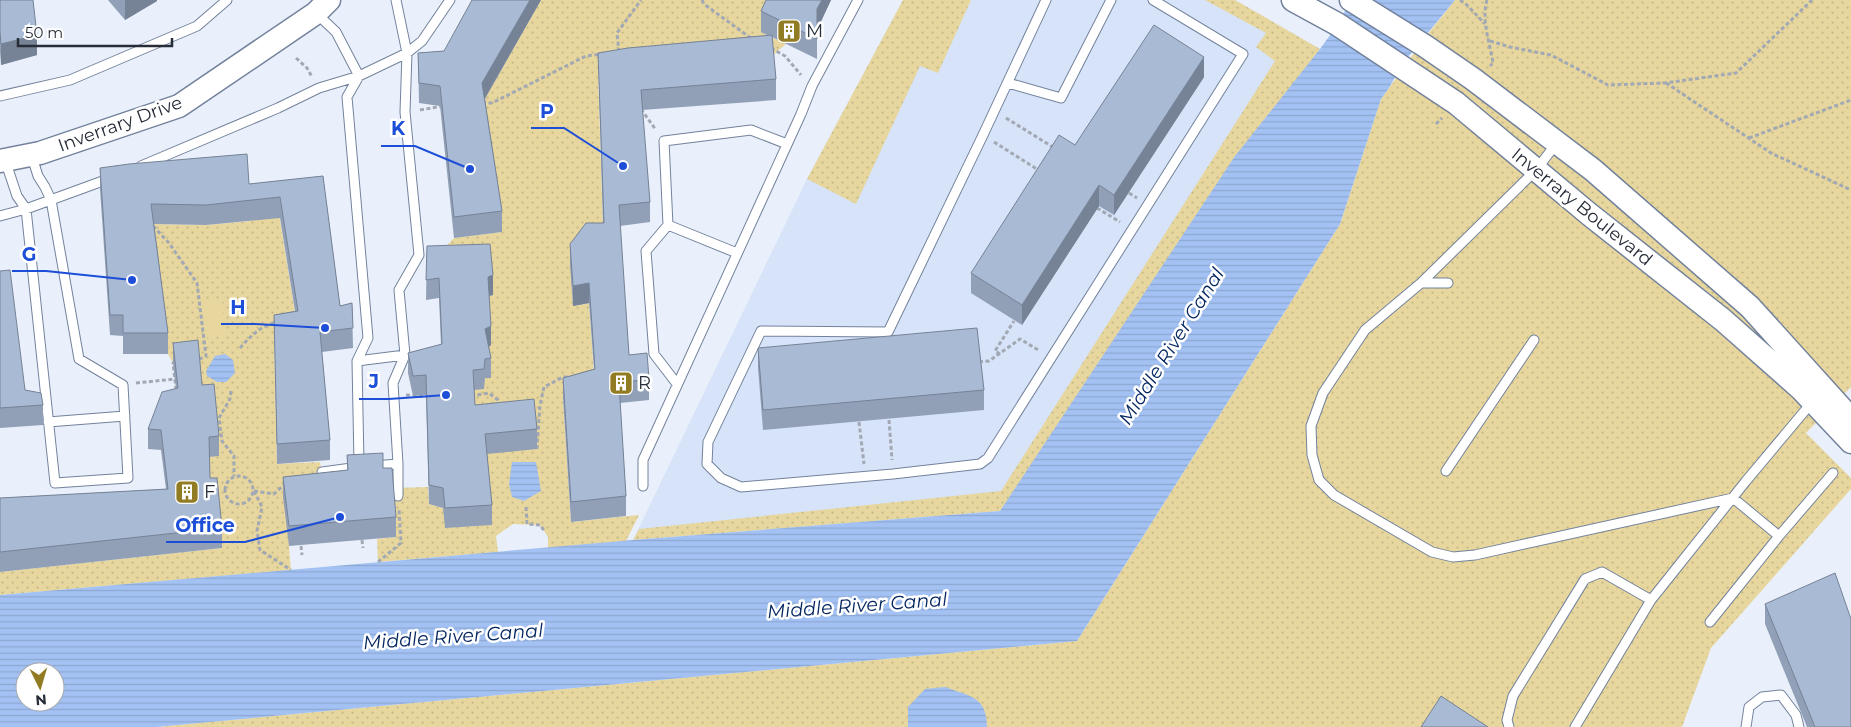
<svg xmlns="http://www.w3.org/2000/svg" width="1851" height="727" font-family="Montserrat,sans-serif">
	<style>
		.built { fill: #d6e3f8 }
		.grass { fill: url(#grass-dots) }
		.park { fill: #e7d79e }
		.water { fill: url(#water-rules); fill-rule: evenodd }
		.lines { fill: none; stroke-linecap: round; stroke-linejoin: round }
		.lane-casing { stroke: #73829c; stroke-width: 11 }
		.secondary-casing { stroke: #73829c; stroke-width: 25 }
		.path { stroke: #a2a9b4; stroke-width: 3; stroke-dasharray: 4 2.5; stroke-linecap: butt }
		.lane { stroke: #fff; stroke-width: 9 }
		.secondary { stroke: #fff; stroke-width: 22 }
		.wall { fill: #91a0b7 }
		.shaded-wall { fill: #768295 }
		.building { fill: #a9bad5; stroke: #768295 }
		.labels { text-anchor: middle; stroke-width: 5; stroke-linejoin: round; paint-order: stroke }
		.poi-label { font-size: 18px; fill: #262d38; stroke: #fff; text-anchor: start }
		.street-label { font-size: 18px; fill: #262d38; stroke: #fff }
		.water-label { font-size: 19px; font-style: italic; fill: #052760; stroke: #fff }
		.leader { fill: none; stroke: #1d4ed8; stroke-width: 2 }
		.callout-dot { fill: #1d4ed8; stroke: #fff; stroke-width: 2 }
		.callout-label { font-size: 19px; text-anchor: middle; font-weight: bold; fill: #1d4ed8; stroke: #fff; stroke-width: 5; stroke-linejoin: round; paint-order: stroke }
	</style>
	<defs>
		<pattern id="grass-dots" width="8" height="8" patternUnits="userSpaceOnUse" patternTransform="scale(1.25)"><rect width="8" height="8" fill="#e7d79e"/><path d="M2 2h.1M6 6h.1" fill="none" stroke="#c6b989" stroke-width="1.8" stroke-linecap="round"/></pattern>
		<pattern id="water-rules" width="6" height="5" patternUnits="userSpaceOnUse" patternTransform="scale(1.25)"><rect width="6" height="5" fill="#a3c2f3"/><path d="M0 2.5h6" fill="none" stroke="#8ca7d1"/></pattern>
	</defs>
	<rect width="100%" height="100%" fill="#e9f0fb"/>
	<!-- built -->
	<path class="built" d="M 903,0 L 1235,0 L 1320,49 L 1235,156 L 1000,511 L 633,540 L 807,179 Z"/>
	<!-- grass -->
	<path class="grass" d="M 541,0 L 775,0 L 761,32 L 786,44 L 772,56 L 598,74 L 603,227 L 574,306 L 589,303 L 595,389 L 563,399 L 571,522 L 639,515 L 626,541 L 548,548 L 548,537 L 540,525 L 513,524 L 496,536 L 498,552 L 378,562 L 377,539 L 396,537 L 393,488 L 428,487 L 429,504 L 443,508 L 465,391 L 485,378 L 491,378 L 427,266 L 454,238 L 502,232 L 482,103 Z
		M 903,0 L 971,0 L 938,73 L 920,66 L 856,204 L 807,179 Z
		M 1205,0 L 1235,0 L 1320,49 L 1000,511 L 633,540 L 639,529 L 1001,491 L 1275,61 L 1256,47 L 1266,33 Z
		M 1455,0 L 1851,0 L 1851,387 L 1806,433 L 1851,478 L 1851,489 L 1711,648 L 1682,727 L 156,727 L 1077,641 L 1340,224 L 1381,99 L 1427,35 Z
		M 277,201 L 298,331 L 274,336 L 277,464 L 320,462 L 322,472 L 289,546 L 291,570 L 0,595 L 0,572 L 222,548 L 208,498 L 209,457 L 219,455 L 178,408 L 173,363 L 168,354 L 151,224 L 206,225 L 251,221 Z"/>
	<!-- park -->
	<path class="park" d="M 222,298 L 225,336 L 204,338 L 199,301 Z"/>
	<!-- water -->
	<path class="water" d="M 1350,0 L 1455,0 L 1403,63 L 1389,88 L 1381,99 L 1340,224 L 1077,641 L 156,727 L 0,727 L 0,595 L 633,540 L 1000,511 L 1235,156 L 1320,49 L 1341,20 ZM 25,672 L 55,672 L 55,702 L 25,702 Z
		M 225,354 L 233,360 L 235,373 L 226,382 L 217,382 L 207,376 L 206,371 L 215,356 Z
		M 512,462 L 536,462 L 541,491 L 524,501 L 512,497 L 509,484 Z
		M 945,687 C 969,696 987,696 987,727 L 908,727 L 908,707 L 925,689 Z"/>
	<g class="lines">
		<!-- lane casing -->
		<g class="lane-casing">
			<path id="lane" d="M 1046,0 L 983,135 L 888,332 L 761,331 L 708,442 L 707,464 L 721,478 L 741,487 L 893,474 L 980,464 L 988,458 L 1243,54 L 1153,0
				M 316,13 L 336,32 L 359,76 L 347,97 L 368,338 L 357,361 L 359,464
				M 1008,83 L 1061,98 L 1111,0
				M 0,96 L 70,80 L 197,26 L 227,0
				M 5,160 L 17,196 L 26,209 L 55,483 L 128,478 L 123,385 L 79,359 L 51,200 L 45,187 L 38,176 L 31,154
				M 141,166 L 278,108 L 319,88 L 359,76 L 407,53 L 422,41 L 450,0
				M 0,216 L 26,209 L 111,178
				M 668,225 L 646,251 L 654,354 L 677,384
				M 737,253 L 668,225 L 664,141 L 751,130 L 787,144
				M 1421,283 L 1536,170 L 1556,144
				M 1448,283 L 1421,283 L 1365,330 L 1323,393 L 1311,426 L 1312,455 L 1319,480 L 1334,495 L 1432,552 L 1453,557 L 1475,555 L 1733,498 L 1779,536
				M 357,361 L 405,355
				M 48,422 L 125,416
				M 373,466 L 398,464 L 393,383 L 405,355 L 399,290 L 419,255 L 405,112 L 407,53 L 396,0
				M 1446,471 L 1534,340
				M 322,472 L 359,467
				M 643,486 L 643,460 L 801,114 L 812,86 L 858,0
				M 398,496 L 398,464
				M 1710,622 L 1779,536 L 1833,473
				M 1509,727 L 1507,720 L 1513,696 L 1585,579 L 1602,572 L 1651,600
				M 1575,727 L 1651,600 L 1746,481 L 1813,401
				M 1746,727 L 1749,707 L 1762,697 L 1781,695 L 1796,715 L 1799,727"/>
		</g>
		<!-- secondary casing -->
		<g class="secondary-casing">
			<path id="secondary" d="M 1293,0 L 1337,24 L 1456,103 L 1589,214 L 1723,320 L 1801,389 L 1851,442
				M 1351,0 L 1425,46 L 1473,79 L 1593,170 L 1750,307 L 1851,419
				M 0,161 L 40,153 L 179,106 L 316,13 L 329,0"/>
		</g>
		<!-- path -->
		<path class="path" d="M 702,0 L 704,4 L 752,39
			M 1460,0 L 1467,5 L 1485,24
			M 1487,0 C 1481,20 1490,43 1493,63 L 1490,66
			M 1490,41 L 1510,47 L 1551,55 L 1608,85 L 1665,83 L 1736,73 L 1812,0
			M 771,48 L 785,56 L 801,75
			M 619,52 L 617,33 L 641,0
			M 296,58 L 307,68 L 312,77
			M 1666,83 L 1771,153 L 1851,190
			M 482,103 L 492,103 L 586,56 L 602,54
			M 641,109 L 656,130
			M 420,110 L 443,106
			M 1006,118 L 1056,149
			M 1436,124 L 1442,118
			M 1749,138 L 1851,100
			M 994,142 L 1040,171
			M 1129,193 L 1137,198
			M 1097,208 L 1120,222
			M 153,226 L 169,243 L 197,283 L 206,356 L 197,360
			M 240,348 C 251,336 260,326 277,322
			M 1000,354 L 995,351 L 1014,321
			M 979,362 L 989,361 L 1020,339 L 1040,351
			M 176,363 L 173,363 L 176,389
			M 136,383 L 175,379
			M 231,391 L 230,399 L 219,418 L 222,441 L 234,456 L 234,476
			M 406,395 L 430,397
			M 471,396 L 489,393 L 498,400 L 500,407
			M 889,420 L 892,460
			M 859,422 L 864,464
			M 537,449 L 540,405 L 544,387 L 563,377 L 568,377
			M225 490a14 14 0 1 1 28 0a14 14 0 1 1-28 0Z
			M 254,491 L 262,507 L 257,531 L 260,550 L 291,570
			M 254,491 L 274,494 L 286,483
			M 526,507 L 527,524 L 540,525 L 545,532
			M 362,540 L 363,548
			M 301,546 L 302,555
			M 378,562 L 401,543 L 399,509"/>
		<!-- lane -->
		<use href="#lane" class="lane"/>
		<!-- secondary -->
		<use href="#secondary" class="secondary"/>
	</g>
	<!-- wall -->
	<path class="wall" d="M 0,0 L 37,55 L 1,65 L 0,52 Z
		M 108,0 L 157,0 L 157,1 L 125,20 Z
		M 541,0 L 485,99 L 502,211 L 502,232 L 454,238 L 440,106 L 419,103 L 418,53 L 444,51 Z
		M 766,0 L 831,0 L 817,30 L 817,59 L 772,37 L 776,79 L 776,100 L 642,110 L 650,202 L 650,222 L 620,226 L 629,355 L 649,379 L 649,400 L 620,403 L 626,496 L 626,516 L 571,522 L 563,398 L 563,378 L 594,369 L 589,303 L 573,306 L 570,265 L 570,244 L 603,223 L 598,53 L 769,36 L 761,32 L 761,11 Z
		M 1204,77 L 1114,215 L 1099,206 L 1022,325 L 971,293 L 971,273 L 1075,145 Z
		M 100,168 L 249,184 L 323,176 L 340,306 L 352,303 L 353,348 L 322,352 L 330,440 L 330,460 L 277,464 L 274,315 L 295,311 L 280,218 L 206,225 L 154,224 L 168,333 L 168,354 L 123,354 L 123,336 L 110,335 L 100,189 Z
		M 427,246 L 493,295 L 489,296 L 491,345 L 489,347 L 491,358 L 491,378 L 485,378 L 484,389 L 474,390 L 475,405 L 537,429 L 537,449 L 487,454 L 492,505 L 492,525 L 445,528 L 443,508 L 429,504 L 426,395 L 413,396 L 408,373 L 408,353 L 441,345 L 439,298 L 426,300 Z
		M 0,271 L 25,390 L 43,405 L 43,425 L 0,428 Z
		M 173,343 L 202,385 L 219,436 L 219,456 L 209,457 L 210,478 L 222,528 L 222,548 L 0,572 L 0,498 L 166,489 L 161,450 L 148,449 L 148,429 L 176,388 L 173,363 Z
		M 758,348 L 984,390 L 984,410 L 763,430 L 758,368 Z
		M 347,455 L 383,468 L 396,517 L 396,537 L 289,546 L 283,497 L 283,477 L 347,470 Z
		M 1765,604 L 1851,727 L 1807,727 L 1765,624 Z"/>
	<!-- shaded-wall -->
	<path class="shaded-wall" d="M 125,0 L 157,0 L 157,1 L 125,20 Z
		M 530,0 L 541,0 L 482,103 L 482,83 Z
		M 822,0 L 831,0 L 817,30 L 817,59 L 817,9 Z
		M 37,35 L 37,55 L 1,65 L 1,44 Z
		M 1204,57 L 1204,77 L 1114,215 L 1114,195 Z
		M 1099,185 L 1099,206 L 1022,325 L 1022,305 Z
		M 493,275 L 493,295 L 488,296 L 488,277 Z
		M 589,283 L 589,303 L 573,306 L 573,286 Z
		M 491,326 L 491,345 L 485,349 L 485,329 Z"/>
	<!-- building -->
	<path class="building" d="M 0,0 L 33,0 L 37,35 L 1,44 L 0,32 Z
		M 472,0 L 530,0 L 482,83 L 502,211 L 454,217 L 440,86 L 419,83 L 418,53 L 444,51 Z
		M 766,0 L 822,0 L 817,9 L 817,39 L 761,11 Z
		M 1154,25 L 1204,57 L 1114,195 L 1099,185 L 1022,305 L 971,273 L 1059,135 L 1075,145 Z
		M 772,35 L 776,79 L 641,90 L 650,202 L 619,205 L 629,355 L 647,353 L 649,379 L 619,383 L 626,496 L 571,502 L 563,378 L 595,369 L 589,283 L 573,286 L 570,244 L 586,223 L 604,223 L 598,53 L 628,48 Z
		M 247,154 L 249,184 L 323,176 L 340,306 L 352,303 L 353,328 L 320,332 L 330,440 L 277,444 L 274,315 L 298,311 L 280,197 L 206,205 L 151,204 L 168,333 L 123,333 L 123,315 L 110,315 L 100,168 L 129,164 Z
		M 490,244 L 493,275 L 488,277 L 491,326 L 485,329 L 491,358 L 485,359 L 484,369 L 473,370 L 475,405 L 534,399 L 537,429 L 485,434 L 492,505 L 445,508 L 443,488 L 429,485 L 426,375 L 413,376 L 408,353 L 442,344 L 439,278 L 426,280 L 427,246 Z
		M 10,270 L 25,390 L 41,393 L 43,405 L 0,408 L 0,271 Z
		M 977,328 L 984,390 L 763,410 L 758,348 Z
		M 198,340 L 202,385 L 214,384 L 219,436 L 209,437 L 210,478 L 217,478 L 222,528 L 0,552 L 0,498 L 168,489 L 161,430 L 148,429 L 162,392 L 178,388 L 173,343 Z
		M 383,453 L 383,468 L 392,468 L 396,517 L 289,526 L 283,477 L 348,470 L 347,455 Z
		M 1835,573 L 1851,619 L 1851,727 L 1815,727 L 1765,604 Z
		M 1441,696 L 1488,727 L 1421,727 Z"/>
	<!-- icons -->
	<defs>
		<g id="building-square" transform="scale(1.25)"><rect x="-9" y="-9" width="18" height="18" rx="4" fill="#927c23" stroke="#fff"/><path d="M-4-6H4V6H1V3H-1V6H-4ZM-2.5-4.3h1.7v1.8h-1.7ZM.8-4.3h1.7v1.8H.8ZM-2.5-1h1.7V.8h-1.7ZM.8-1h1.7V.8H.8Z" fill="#fff"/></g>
	</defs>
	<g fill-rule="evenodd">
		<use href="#building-square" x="789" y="31"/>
		<use href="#building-square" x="621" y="383"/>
		<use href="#building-square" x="187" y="492"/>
	</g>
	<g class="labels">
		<!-- poi labels -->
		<g class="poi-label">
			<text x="806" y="37">M</text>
			<text x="638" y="389">R</text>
			<text x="204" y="498">F</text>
		</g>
		<!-- street labels -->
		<g class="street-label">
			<text transform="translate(120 124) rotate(-20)" y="6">Inverrary Drive</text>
			<text transform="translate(1582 207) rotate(39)" y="6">Inverrary Boulevard</text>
		</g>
		<!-- water labels -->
		<g class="water-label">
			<text transform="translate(1171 346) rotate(-58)" y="7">Middle River Canal</text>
			<text transform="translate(857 605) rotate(-4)" y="7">Middle River Canal</text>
			<text transform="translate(453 636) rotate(-4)" y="7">Middle River Canal</text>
		</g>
	</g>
	<!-- callouts -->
	<path class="leader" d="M623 166L564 128H531M470 169L415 146H381M132 280L46 271H12M325 328L256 324H221M446 395L389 399H359M340 517L245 542H166"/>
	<g class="callout-dot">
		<circle cx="623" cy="166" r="5"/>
		<circle cx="470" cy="169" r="5"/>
		<circle cx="132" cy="280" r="5"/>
		<circle cx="325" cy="328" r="5"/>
		<circle cx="446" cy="395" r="5"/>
		<circle cx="340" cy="517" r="5"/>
	</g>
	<g class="callout-label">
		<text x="547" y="118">P</text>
		<text x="398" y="135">K</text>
		<text x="29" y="261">G</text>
		<text x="238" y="314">H</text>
		<text x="374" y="388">J</text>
		<text x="205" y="532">Office</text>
	</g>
	<!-- north arrow -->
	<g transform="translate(40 687) rotate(175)"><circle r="24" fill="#ffffff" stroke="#a8abaf"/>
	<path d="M0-4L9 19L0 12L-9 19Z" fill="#927c23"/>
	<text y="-8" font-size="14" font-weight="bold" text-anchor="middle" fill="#262d38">N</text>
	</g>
	<!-- scale -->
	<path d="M18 38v8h154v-8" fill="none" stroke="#262d38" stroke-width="2.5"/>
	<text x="25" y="38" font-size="15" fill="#262d38" stroke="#ffffff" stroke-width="4" paint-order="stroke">50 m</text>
</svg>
